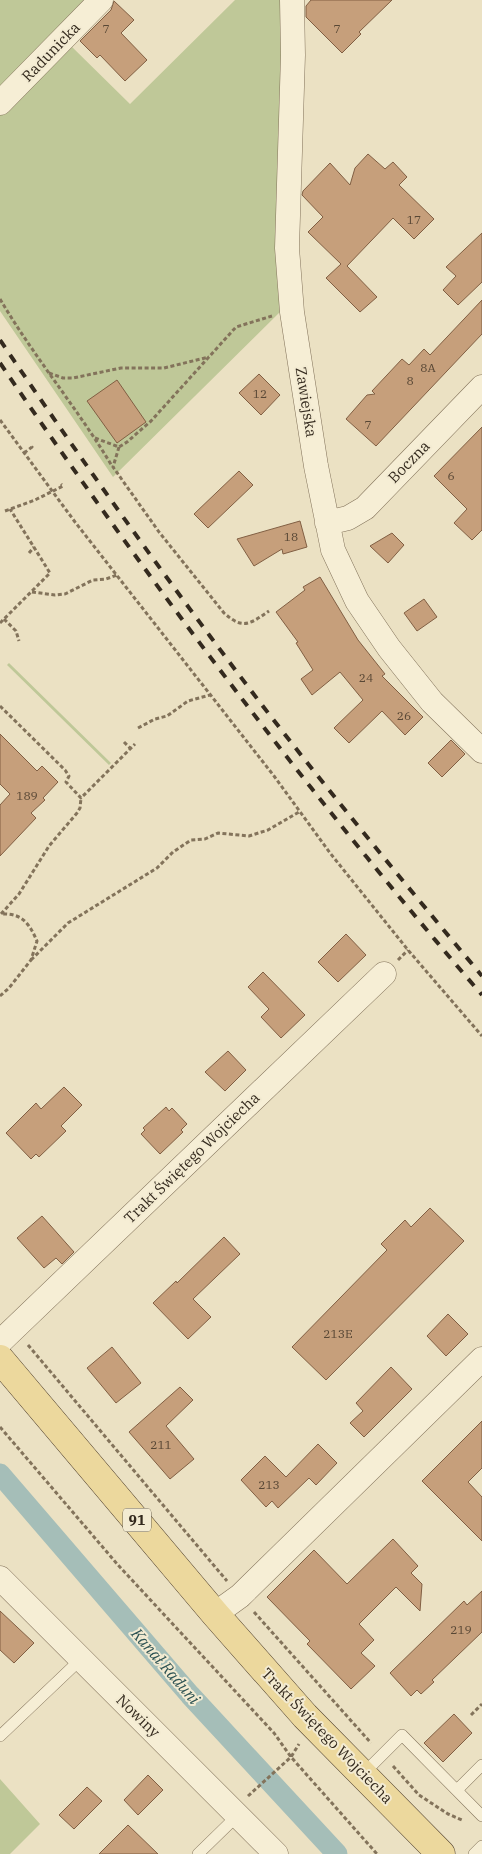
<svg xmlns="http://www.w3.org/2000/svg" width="482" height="1854" font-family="'IBM Plex Serif',serif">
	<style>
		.green { fill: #bfc898 }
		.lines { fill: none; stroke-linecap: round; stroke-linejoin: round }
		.canal { stroke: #a5beb8; stroke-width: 21 }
		.building { fill: #c69f7b; stroke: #815f43 }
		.service-casing { stroke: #83735b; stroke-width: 12 }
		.minor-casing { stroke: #83735b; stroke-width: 25 }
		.primary-casing { stroke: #51412f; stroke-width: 29 }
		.path { stroke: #83735b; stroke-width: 3; stroke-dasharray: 4 2.5; stroke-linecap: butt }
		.service { stroke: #f6eed5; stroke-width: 11 }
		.minor { stroke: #f6eed5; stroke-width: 24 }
		.primary { stroke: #ecd89d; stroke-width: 28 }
		.rail { stroke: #342a1e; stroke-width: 4; stroke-dasharray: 9 9; stroke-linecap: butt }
		.labels { text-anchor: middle; stroke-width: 4; stroke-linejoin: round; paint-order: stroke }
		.number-label { font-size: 12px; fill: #584735 }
		.shield { fill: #f3ebd2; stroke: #6d6454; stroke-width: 1 }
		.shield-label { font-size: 14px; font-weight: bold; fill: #342a1e }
		.street-label { font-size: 15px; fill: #342a1e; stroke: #f3ebd2 }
		.water-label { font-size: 16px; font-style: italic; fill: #2e5353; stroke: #f3ebd2 }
	</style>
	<rect width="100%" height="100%" fill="#ebe1c3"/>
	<!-- green -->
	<path class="green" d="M 0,0 L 91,0 L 0,93 Z
		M 235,0 L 282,0 L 283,309 L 113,477 L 0,311 L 0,115 L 69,44 L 130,104 Z
		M 9,663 L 111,763 L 109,765 L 7,665 Z
		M 0,1779 L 40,1824 L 10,1854 L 0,1854 Z"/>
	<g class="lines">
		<!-- canal -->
		<path class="canal" d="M 0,1474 L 190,1695 L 337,1854"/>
	</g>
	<!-- building -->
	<path class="building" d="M 311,0 L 392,0 L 359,32 L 361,34 L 342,53 L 306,17 L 306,6 Z
		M 114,1 L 134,20 L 121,33 L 147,60 L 125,81 L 100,55 L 97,58 L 80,41 L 111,10 Z
		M 368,154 L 385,169 L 393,162 L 407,177 L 399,185 L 434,219 L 414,239 L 393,218 L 347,266 L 377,297 L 360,312 L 326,278 L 341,264 L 308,232 L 323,217 L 302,195 L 303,191 L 330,163 L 350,185 L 355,168 Z
		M 482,233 L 482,282 L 458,305 L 443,290 L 456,276 L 446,267 Z
		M 482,300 L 482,334 L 376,446 L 346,419 L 367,395 L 375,394 L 372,391 L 402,359 L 409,365 L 424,349 L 430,355 Z
		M 259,374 L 280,395 L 261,415 L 239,393 Z
		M 117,380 L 146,422 L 117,443 L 87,401 Z
		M 482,427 L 482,530 L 472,540 L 454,523 L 467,509 L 434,476 Z
		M 239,471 L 253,485 L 208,528 L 194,514 Z
		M 300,521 L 307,547 L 283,554 L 282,549 L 254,566 L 237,539 Z
		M 392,533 L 404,545 L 388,563 L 370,546 Z
		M 320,577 L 358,640 L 385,674 L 382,676 L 423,717 L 405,735 L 382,711 L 349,743 L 334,728 L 363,700 L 340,672 L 312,695 L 301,679 L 313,670 L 296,643 L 298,642 L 276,612 L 305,590 L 303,587 Z
		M 424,599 L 437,617 L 417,631 L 404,613 Z
		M 0,734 L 37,771 L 42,766 L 58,782 L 43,798 L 45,800 L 31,813 L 36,818 L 0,856 L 0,805 L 10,794 L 0,784 Z
		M 451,740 L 465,754 L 442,777 L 428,763 Z
		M 346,934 L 366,955 L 338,982 L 318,962 Z
		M 263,972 L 305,1015 L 281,1038 L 261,1017 L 269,1009 L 248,987 Z
		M 228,1051 L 246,1070 L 225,1091 L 205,1072 Z
		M 64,1087 L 82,1105 L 61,1126 L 66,1131 L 39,1157 L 36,1154 L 31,1159 L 6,1133 L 36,1103 L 41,1109 Z
		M 166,1107 L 169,1111 L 172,1108 L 187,1124 L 181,1130 L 183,1132 L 160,1154 L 141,1134 L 145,1130 L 143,1128 Z
		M 430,1208 L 464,1241 L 326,1380 L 292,1347 L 387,1250 L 381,1244 L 405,1220 L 411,1227 Z
		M 42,1216 L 74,1252 L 62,1264 L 56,1258 L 44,1268 L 17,1238 Z
		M 224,1237 L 240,1254 L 193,1299 L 211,1317 L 188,1339 L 153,1303 L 176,1281 L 177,1283 Z
		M 448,1314 L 468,1334 L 446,1356 L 427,1336 Z
		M 112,1347 L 141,1383 L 116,1403 L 87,1368 Z
		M 391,1367 L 412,1389 L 364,1437 L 350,1423 L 363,1411 L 356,1403 Z
		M 180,1387 L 193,1400 L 166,1426 L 194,1459 L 170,1479 L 129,1432 Z
		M 482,1421 L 482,1468 L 468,1482 L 482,1497 L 482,1541 L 422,1481 Z
		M 318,1444 L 337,1463 L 316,1485 L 309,1478 L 278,1508 L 272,1501 L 266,1507 L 241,1480 L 265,1456 L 286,1477 Z
		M 393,1539 L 418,1566 L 411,1573 L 422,1584 L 420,1611 L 396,1587 L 359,1624 L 374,1640 L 361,1653 L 375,1666 L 351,1689 L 307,1644 L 310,1641 L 267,1597 L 314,1550 L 347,1584 Z
		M 482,1591 L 482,1632 L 432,1680 L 434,1682 L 421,1694 L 417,1690 L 411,1696 L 390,1673 L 464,1601 L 467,1605 Z
		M 0,1611 L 34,1643 L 14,1663 L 0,1650 Z
		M 454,1714 L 472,1733 L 443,1762 L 424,1743 Z
		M 148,1775 L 163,1790 L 138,1815 L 124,1800 Z
		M 87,1787 L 102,1801 L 74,1829 L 59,1815 Z
		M 128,1825 L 158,1854 L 99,1854 Z"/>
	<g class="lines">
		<!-- service casing -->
		<g class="service-casing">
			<path id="service" d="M 0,1736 L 81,1659
				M 362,1775 L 402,1735 L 482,1816
				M 457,1790 L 482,1765
				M 198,1854 L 238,1815
				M 474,1854 L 482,1846"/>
		</g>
		<!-- minor casing -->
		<g class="minor-casing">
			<path id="minor" d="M 292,0 L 293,55 L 287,248 L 292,312 L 316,466 L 333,550 L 357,601 L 389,648 L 432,702 L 482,751
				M 0,103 L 101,0
				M 327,523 L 348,518 L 365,508 L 482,387
				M 0,1342 L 384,974
				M 0,1578 L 276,1854
				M 215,1614 L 240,1596 L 482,1359"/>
		</g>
		<!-- primary casing -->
		<g class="primary-casing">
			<path id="primary" d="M 0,1359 L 215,1614 L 305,1716 L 441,1854"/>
		</g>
		<!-- path -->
		<path class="path" d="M 0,299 C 34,357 78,409 112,466
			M 49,373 L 63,378 L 73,378 L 121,368 L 164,368 L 209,357
			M 0,420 L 75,522 L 274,776 L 330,853 L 408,950 L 482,1036
			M 95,438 L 119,447 L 127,442 L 151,421 L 236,327 L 272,316
			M 119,447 L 113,467 L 159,532 L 224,613 C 243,630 250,624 269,611
			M 24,453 L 32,447 L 30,445
			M 5,511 L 35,500 L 63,486 L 61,484
			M 29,553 L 34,547
			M 32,592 L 55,595 L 65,594 L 93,580 L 106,579 L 117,575
			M 4,619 L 16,631 L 19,641
			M 0,623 L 50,573 L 10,509
			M 0,706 L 65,770 L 69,776 L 66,782 L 81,798 L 135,744
			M 138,728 L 155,719 L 167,716 L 188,701 L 210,695
			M 124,742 L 130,748
			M 1,914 L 19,894 L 49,846 L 77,813 L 80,808 L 81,798
			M 31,960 L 68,923 L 157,868 L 173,852 L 191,840 L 205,839 L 218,833 L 249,836 L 268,830 L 299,812
			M 398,960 L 408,950
			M 0,996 L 9,988 L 31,960 L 37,941 C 29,923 22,913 1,914
			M 28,1345 L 227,1581
			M 0,1427 L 118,1565 L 274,1733 L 291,1757 L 377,1854
			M 254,1612 L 371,1743
			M 471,1715 L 482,1704
			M 393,1766 L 419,1795 L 448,1814 L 462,1820
			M 248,1796 L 291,1757 L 299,1744"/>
		<!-- service -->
		<use href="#service" class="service"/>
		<!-- minor -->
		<use href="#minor" class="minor"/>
		<!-- primary -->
		<use href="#primary" class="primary"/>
		<!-- rail -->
		<path class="rail" d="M 0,340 C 84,464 171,586 262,705 C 333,797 407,886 482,976
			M 0,363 C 149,582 309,794 482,995"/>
	</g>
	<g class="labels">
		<!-- number labels -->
		<g class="number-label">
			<text x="106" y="33">7</text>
			<text x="337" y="33">7</text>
			<text x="414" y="224">17</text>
			<text x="428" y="372">8A</text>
			<text x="410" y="385">8</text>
			<text x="260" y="398">12</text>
			<text x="368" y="429">7</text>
			<text x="451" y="480">6</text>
			<text x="291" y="541">18</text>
			<text x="366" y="682">24</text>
			<text x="404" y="720">26</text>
			<text x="27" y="800">189</text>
			<text x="338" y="1338">213E</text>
			<text x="161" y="1449">211</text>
			<text x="269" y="1489">213</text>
			<text x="461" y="1634">219</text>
		</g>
		<!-- shield labels -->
		<rect class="shield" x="123" y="1508.5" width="28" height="23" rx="4"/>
		<g class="shield-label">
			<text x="137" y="1525">91</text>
		</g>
		<!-- street labels -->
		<g class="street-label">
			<text transform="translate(51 52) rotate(-46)" y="5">Radunicka</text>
			<text transform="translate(306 402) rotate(81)" y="5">Zawiejska</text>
			<text transform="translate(409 462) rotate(-46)" y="5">Boczna</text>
			<text transform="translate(192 1158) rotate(-44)" y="5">Trakt Świętego Wojciecha</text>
			<text transform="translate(138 1716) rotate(44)" y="5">Nowiny</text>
			<text transform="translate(327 1736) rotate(46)" y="5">Trakt Świętego Wojciecha</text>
		</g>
		<!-- water labels -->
		<g class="water-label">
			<text transform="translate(166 1666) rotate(49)" y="6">Kanał Raduni</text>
		</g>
	</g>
</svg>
